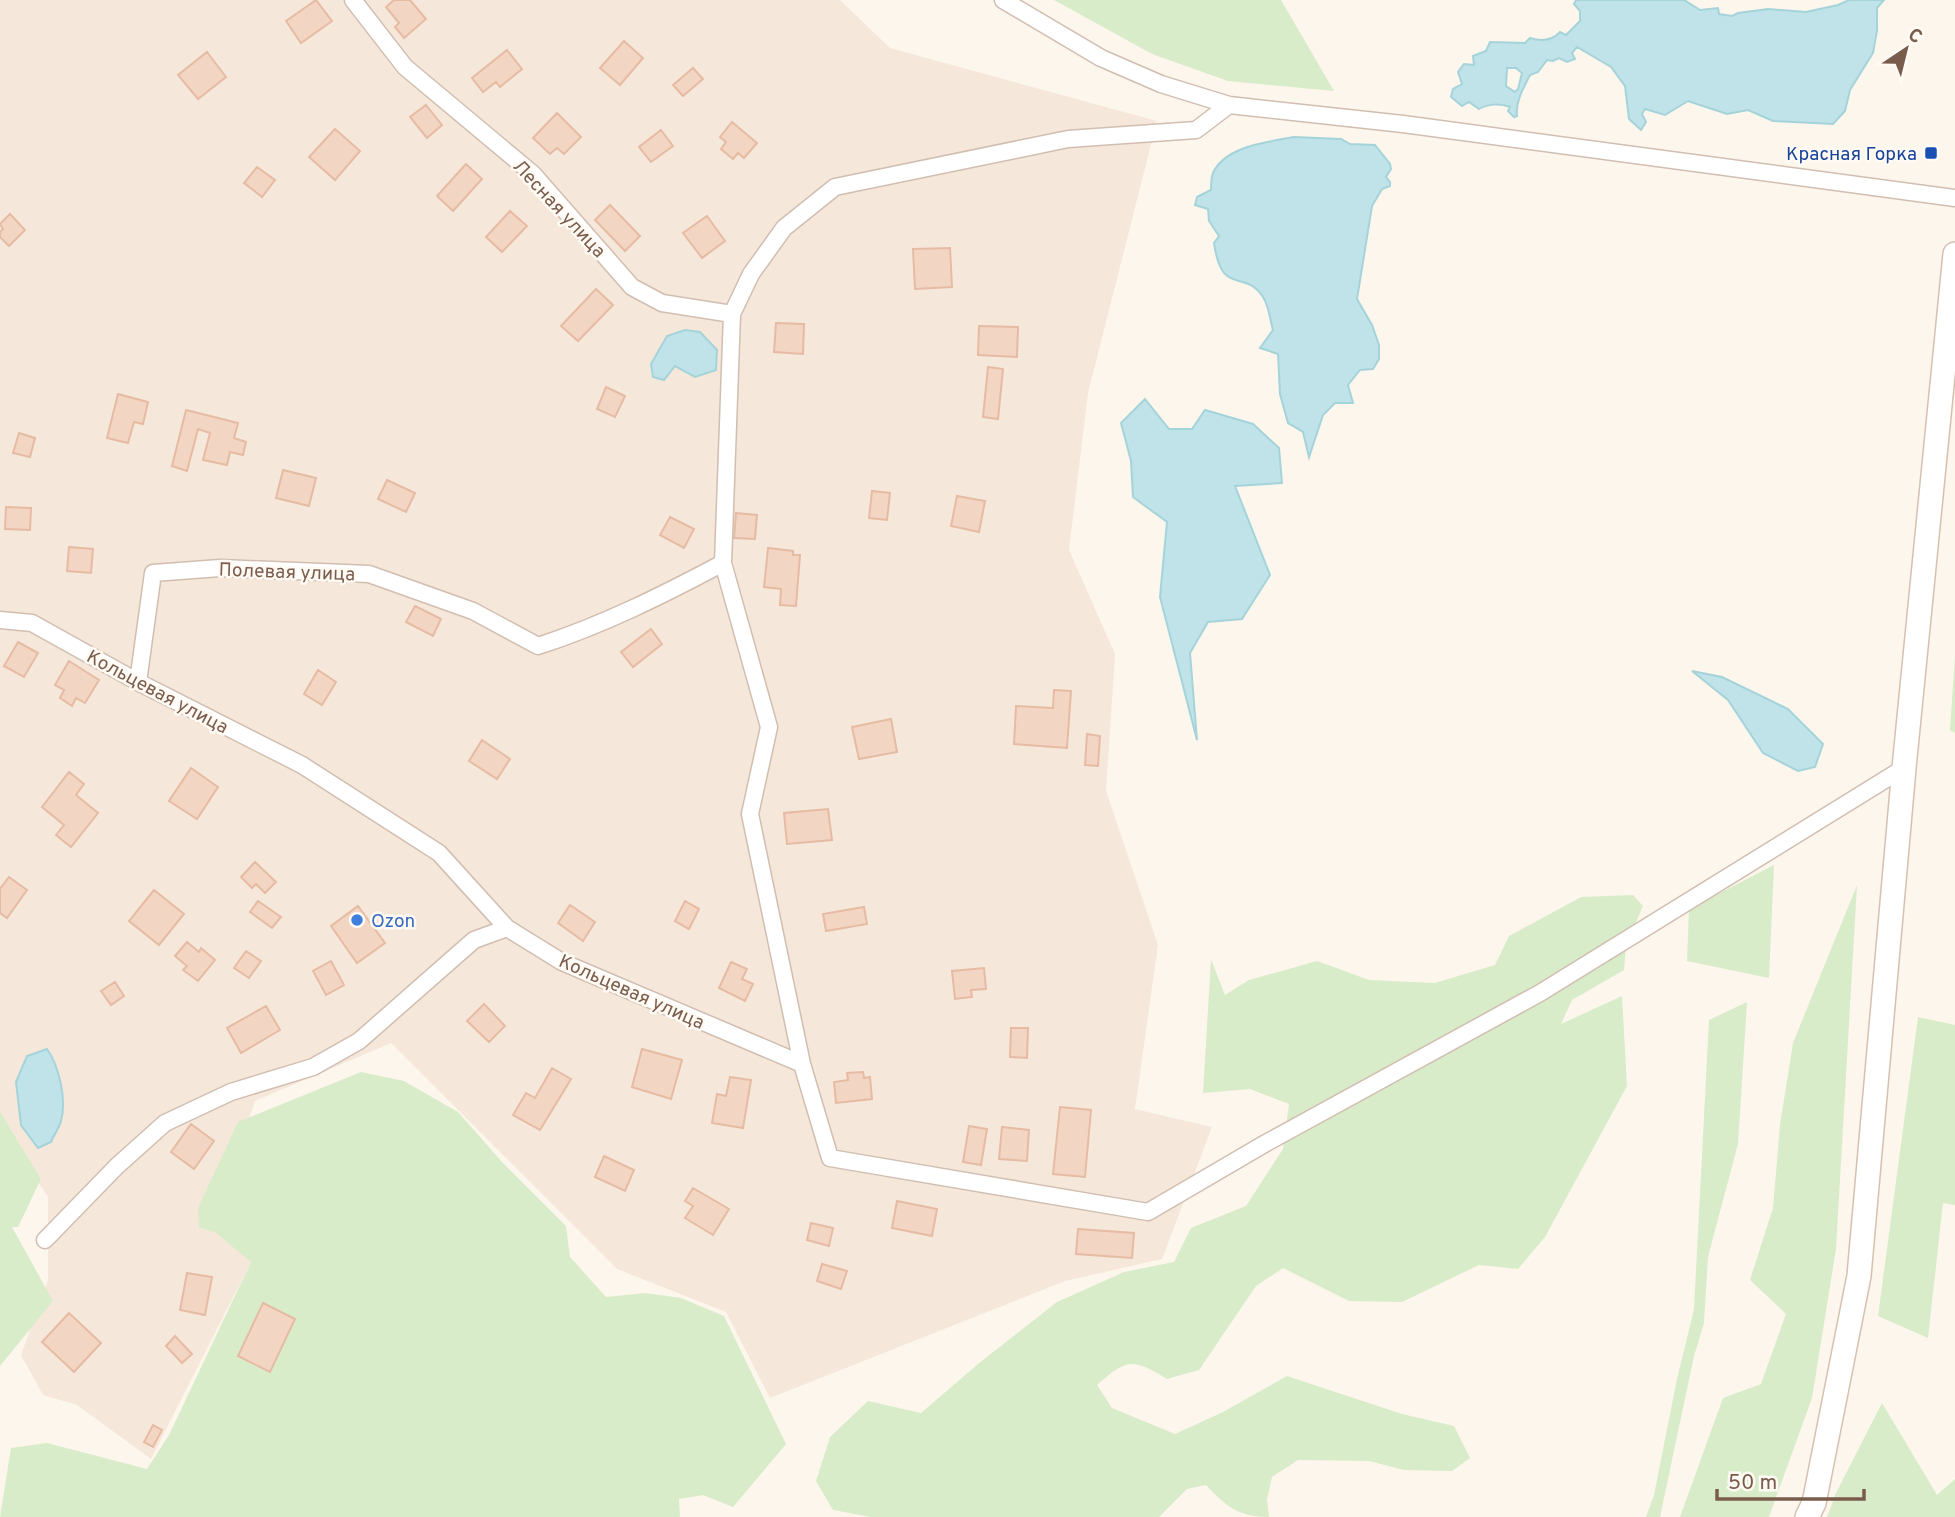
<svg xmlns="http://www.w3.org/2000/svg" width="1955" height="1517" font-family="Overpass,sans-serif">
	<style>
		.residential { fill: #f5e8da }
		.green { fill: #d8ecc9 }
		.water { fill: #bfe3e8; stroke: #a5d3da; stroke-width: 2; fill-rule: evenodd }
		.building { fill: #f3d5c3; stroke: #e6bba3; stroke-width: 2 }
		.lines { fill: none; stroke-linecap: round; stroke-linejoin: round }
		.minor-casing { stroke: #d1beb0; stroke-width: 19 }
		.secondary-casing { stroke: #d6c0b0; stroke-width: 26 }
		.minor { stroke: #fff; stroke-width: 16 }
		.secondary { stroke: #fff; stroke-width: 23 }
		.transit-dot { fill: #1a4fb4; stroke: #fffaf3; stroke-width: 2.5 }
		.shop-dot { fill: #3f7fe0; stroke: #fffaf3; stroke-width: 2.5 }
		.labels { text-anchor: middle; stroke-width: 5; stroke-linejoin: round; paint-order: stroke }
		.transit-label { font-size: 19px; fill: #164399; stroke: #fffaf3; text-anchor: end }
		.street-label { font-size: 19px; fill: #7a5c4d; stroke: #fffaf3 }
		.shop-label { font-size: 19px; fill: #366cbe; stroke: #fffaf3; text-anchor: start }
	</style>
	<rect width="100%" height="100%" fill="#fdf6ec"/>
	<!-- residential -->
	<path class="residential" d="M 0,0 L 840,0 L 890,48 L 1157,121 L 1088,393 L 1069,550 L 1115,654 L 1106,791 L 1158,945 L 1135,1109 L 1212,1127 L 1162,1259 L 1065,1281 L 770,1398 L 726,1312 L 617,1269 L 391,1043 L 255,1101 L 224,1190 L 251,1262 L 151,1459 L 77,1405 L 43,1395 L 21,1355 L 48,1280 L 48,1197 L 0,1123 Z"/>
	<!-- green -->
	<path class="green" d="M 1054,0 L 1281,0 L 1334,91 L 1228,81 L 1152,54 Z
		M 1955,655 L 1955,733 L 1950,730 Z
		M 1774,865 L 1769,978 L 1687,961 L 1689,909 Z
		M 1857,885 L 1836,1249 L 1812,1398 L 1769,1517 L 1680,1517 L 1723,1398 L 1761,1384 L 1786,1314 L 1750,1280 L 1773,1208 L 1780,1125 L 1793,1043 Z
		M 1633,895 L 1643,906 L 1626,945 L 1624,970 L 1572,1000 L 1561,1024 L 1622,996 L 1627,1086 L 1545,1237 L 1518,1269 L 1479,1265 L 1402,1302 L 1349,1301 L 1283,1268 L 1256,1286 L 1199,1370 L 1167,1379 C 1133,1358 1127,1358 1097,1385 L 1112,1408 L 1175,1434 L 1223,1412 L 1287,1376 L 1402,1414 L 1454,1426 L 1470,1458 L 1452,1471 L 1404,1470 L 1369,1461 L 1298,1460 L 1272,1477 L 1267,1499 L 1269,1517 C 1238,1517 1226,1506 1206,1485 L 1187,1489 L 1159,1517 L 871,1517 L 833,1510 L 816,1481 L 830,1437 L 868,1401 L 921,1413 L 978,1364 L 1057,1302 L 1124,1272 L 1174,1262 L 1191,1228 L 1246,1206 L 1283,1149 L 1289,1104 L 1250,1089 L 1203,1093 L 1211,959 L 1225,995 L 1249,980 L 1317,961 L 1369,980 L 1435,983 L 1495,965 L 1509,936 L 1581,897 Z
		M 1747,1002 L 1738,1144 L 1708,1257 L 1704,1323 L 1694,1356 L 1660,1517 L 1646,1517 L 1654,1495 L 1677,1379 L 1694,1309 L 1709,1020 Z
		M 1918,1017 L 1955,1025 L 1955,1205 L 1943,1203 L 1928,1338 L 1878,1316 Z
		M 361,1072 L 404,1081 L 458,1112 L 502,1162 L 566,1226 L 570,1257 L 606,1297 L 645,1293 L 681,1298 L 724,1316 L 786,1444 L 733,1507 L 703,1495 L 679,1499 L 680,1517 L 0,1517 L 11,1448 L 47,1443 L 147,1469 L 169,1435 L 251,1262 L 216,1233 L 199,1227 L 198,1208 L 238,1122 Z
		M 0,1112 L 41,1179 L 18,1227 L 12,1227 L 53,1301 L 0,1366 Z
		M 1882,1403 L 1937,1495 L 1955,1479 L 1955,1517 L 1827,1517 L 1836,1493 Z"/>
	<!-- water -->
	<path class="water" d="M 1576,0 L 1684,0 L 1700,10 L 1718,8 L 1719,14 L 1732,16 L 1738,13 L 1768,9 L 1806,12 L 1838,5 L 1849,0 L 1884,0 L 1877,8 L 1877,31 L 1873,53 L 1850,90 L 1845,111 L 1833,124 L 1773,121 L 1748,110 L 1727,114 L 1688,101 L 1665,115 L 1645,109 L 1642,114 L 1646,122 L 1641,130 L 1629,119 L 1625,86 L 1611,67 L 1577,47 L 1572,53 L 1575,59 L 1567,62 L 1559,58 L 1553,61 L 1547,60 L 1538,72 L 1530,75 C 1524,87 1515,102 1517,116 L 1514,117 L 1508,111 L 1510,107 C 1500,103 1488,104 1479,109 L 1469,102 L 1462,106 L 1451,97 L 1453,89 L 1462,84 L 1458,72 L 1464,64 L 1474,65 L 1473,56 L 1486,51 L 1490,42 L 1525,43 L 1530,38 C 1540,41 1552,41 1560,32 L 1566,35 L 1580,21 L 1580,11 L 1574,4 ZM 1507,68 L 1516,68 L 1522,73 L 1518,89 L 1515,92 L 1506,86 Z
		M 1294,137 L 1341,139 L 1350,144 L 1375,145 L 1390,164 L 1391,169 L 1386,177 L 1390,182 L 1390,186 L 1382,189 L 1372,206 L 1357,299 L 1372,325 L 1379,345 L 1379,359 L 1373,369 L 1360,370 L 1348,385 L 1353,403 L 1335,403 L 1323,415 L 1309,457 L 1303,432 L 1288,423 L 1280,394 L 1278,354 L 1260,348 L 1273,330 C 1270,320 1269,306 1263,297 C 1244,268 1222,298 1214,243 L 1219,236 L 1209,221 L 1208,209 L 1195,205 L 1197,197 L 1211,190 C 1211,185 1211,178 1213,173 C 1225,146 1268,142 1294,137 Z
		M 685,330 L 700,332 L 717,350 L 716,370 L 695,377 L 675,366 L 664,380 L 653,377 L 651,364 L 667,336 Z
		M 1145,399 L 1169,429 L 1192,429 L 1205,410 L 1253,424 L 1279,448 L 1282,483 L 1235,486 L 1270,575 L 1242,619 L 1208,622 L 1190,653 L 1197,740 L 1160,597 L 1167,522 L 1133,497 L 1131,461 L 1121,423 Z
		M 1692,671 L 1722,677 L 1788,709 L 1823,744 L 1815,767 L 1798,771 L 1763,753 L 1728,700 Z
		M 47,1049 C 59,1066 67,1100 61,1121 C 59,1128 54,1135 51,1142 L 38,1148 L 21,1125 L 16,1082 L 27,1056 Z"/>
	<!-- building -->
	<path class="building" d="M 316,0 L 332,21 L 301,43 L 286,21 Z
		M 394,0 L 410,0 L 426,19 L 404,38 L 395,27 L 399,23 L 386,7 Z
		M 624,41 L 643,58 L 620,85 L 600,68 Z
		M 507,50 L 522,69 L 500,87 L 496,82 L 483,92 L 472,78 Z
		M 207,52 L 226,77 L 198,99 L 178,75 Z
		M 693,68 L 703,79 L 683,96 L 673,85 Z
		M 426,105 L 442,125 L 427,138 L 410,117 Z
		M 557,113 L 581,137 L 564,154 L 557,148 L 550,154 L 533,138 Z
		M 732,122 L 757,143 L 744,158 L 738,153 L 733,159 L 721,149 L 726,142 L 720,137 Z
		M 335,129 L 360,151 L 335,180 L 309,157 Z
		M 661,130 L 673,146 L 651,162 L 639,147 Z
		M 466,164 L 482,179 L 453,211 L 437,196 Z
		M 257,167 L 275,180 L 262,197 L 244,183 Z
		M 610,205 L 640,236 L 625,251 L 595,220 Z
		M 510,211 L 527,226 L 502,252 L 486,237 Z
		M 10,214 L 25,230 L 9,246 L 0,237 L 0,232 L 3,229 L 0,224 Z
		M 707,216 L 725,241 L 702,258 L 683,233 Z
		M 950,248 L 952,287 L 915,289 L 913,249 Z
		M 596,289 L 613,305 L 578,341 L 561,326 Z
		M 776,323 L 804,324 L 803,354 L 774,352 Z
		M 979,326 L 1018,327 L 1017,357 L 978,355 Z
		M 988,367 L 1003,369 L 998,419 L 983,417 Z
		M 606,387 L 625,396 L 615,417 L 597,409 Z
		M 118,394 L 148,402 L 143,424 L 134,422 L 128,443 L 107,438 Z
		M 186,410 L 238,423 L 234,438 L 246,442 L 243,455 L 230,452 L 227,465 L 203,460 L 210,433 L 198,429 L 187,471 L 172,466 Z
		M 19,433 L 35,438 L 30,457 L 13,453 Z
		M 283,470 L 316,478 L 309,506 L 276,498 Z
		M 387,480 L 415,493 L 406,512 L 378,499 Z
		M 872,491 L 890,493 L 887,520 L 869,518 Z
		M 957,496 L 985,501 L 979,532 L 951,526 Z
		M 6,507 L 31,508 L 30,530 L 5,529 Z
		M 736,513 L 757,515 L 755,539 L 734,538 Z
		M 670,517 L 694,529 L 684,548 L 660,535 Z
		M 69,547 L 93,549 L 91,573 L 67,571 Z
		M 768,548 L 793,551 L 793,555 L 800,555 L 796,606 L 780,605 L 781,589 L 764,587 Z
		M 415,606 L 441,619 L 433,636 L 406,622 Z
		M 651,629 L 662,644 L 633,667 L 621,652 Z
		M 18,642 L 38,653 L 24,677 L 4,666 Z
		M 69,661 L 99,680 L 85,703 L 76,698 L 72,706 L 60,698 L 64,690 L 55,685 Z
		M 318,670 L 336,682 L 322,705 L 304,694 Z
		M 1054,690 L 1071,691 L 1067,748 L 1014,744 L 1016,706 L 1053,708 Z
		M 891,719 L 897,752 L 859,759 L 852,727 Z
		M 1087,734 L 1100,736 L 1098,766 L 1085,765 Z
		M 482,740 L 510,759 L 497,779 L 469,761 Z
		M 191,768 L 218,787 L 197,819 L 169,801 Z
		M 69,772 L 84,784 L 76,795 L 98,813 L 71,847 L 56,835 L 64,825 L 42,807 Z
		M 828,809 L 832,840 L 787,844 L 784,813 Z
		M 255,862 L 276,882 L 265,893 L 256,884 L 252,888 L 241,877 Z
		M 9,877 L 27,890 L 7,918 L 0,913 L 0,889 Z
		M 154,890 L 184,914 L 159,945 L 129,921 Z
		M 258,901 L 281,917 L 272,928 L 250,912 Z
		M 685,901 L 699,909 L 689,929 L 675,921 Z
		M 570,905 L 595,922 L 583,941 L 558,923 Z
		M 358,906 L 385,943 L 357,963 L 331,926 Z
		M 864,907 L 867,924 L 826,931 L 823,914 Z
		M 187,942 L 199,952 L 201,948 L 215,960 L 198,981 L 183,970 L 187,966 L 175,956 Z
		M 246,951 L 261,961 L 249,978 L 234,968 Z
		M 331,961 L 344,985 L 326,995 L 313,971 Z
		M 731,962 L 747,969 L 742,979 L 753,984 L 745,1001 L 719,988 Z
		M 984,968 L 986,989 L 971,990 L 972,997 L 955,999 L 952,971 Z
		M 115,982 L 124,996 L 111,1005 L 101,991 Z
		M 484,1004 L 505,1026 L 489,1042 L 467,1021 Z
		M 266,1006 L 280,1030 L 241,1053 L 227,1028 Z
		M 1011,1028 L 1028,1028 L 1027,1058 L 1010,1057 Z
		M 642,1049 L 682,1060 L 671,1099 L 632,1087 Z
		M 552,1068 L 571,1079 L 540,1130 L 513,1115 L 526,1093 L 535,1098 Z
		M 863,1072 L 864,1078 L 870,1077 L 872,1099 L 836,1103 L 834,1082 L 848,1080 L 847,1073 Z
		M 730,1077 L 751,1080 L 743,1128 L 712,1123 L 717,1094 L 726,1096 Z
		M 1060,1107 L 1091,1110 L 1085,1177 L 1053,1174 Z
		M 191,1124 L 214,1141 L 194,1169 L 171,1152 Z
		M 969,1126 L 987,1129 L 981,1165 L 963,1162 Z
		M 1002,1127 L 1029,1130 L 1027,1161 L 999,1159 Z
		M 604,1156 L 634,1170 L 625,1191 L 595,1177 Z
		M 693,1188 L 729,1209 L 713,1235 L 685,1218 L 693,1206 L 685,1201 Z
		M 897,1201 L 937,1209 L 932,1236 L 892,1228 Z
		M 811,1223 L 833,1228 L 829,1246 L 807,1240 Z
		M 1078,1229 L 1134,1233 L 1132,1258 L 1076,1254 Z
		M 822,1264 L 847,1271 L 841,1289 L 817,1281 Z
		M 187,1273 L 212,1277 L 205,1315 L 180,1310 Z
		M 263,1303 L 295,1319 L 270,1372 L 238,1356 Z
		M 69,1313 L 101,1343 L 74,1372 L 42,1342 Z
		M 175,1336 L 192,1354 L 182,1363 L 166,1346 Z
		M 153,1425 L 162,1430 L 153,1447 L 144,1442 Z"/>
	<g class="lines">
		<!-- minor casing -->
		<g class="minor-casing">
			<path id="minor" d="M 353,0 L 405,67 L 533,174 L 632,287 L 662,303 L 732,314
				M 1003,0 L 1101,58 L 1161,84 L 1229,105 L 1403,124 L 1955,198
				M 0,620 L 32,623 L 138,682 L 302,765 L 439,853 L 507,928 L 562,962 L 802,1064 L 830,1158 L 1148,1212 L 1266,1143 L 1540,993 L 1904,768
				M 138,682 L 153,573 L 220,568 L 369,574 L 473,611 L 538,646 C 603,625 663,595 723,563
				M 802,1064 L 750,814 L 769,727 L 723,563 L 732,314 L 751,274 L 784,228 L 835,187 L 1068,139 L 1196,130 L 1229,105
				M 45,1240 L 117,1166 L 165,1123 L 231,1092 L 313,1067 L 359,1041 L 474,940 L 507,928"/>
		</g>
		<!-- secondary casing -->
		<g class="secondary-casing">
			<path id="secondary" d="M 1807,1517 L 1814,1503 L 1859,1276 L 1904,768 L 1955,254"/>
		</g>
		<!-- minor -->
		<use href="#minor" class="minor"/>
		<!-- secondary -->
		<use href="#secondary" class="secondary"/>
	</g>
	<!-- markers -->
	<rect class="transit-dot" x="1924" y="146" width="14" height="14" rx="3.5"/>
	<circle class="shop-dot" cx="357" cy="920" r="7"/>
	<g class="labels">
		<!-- transit labels -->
		<g class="transit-label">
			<text x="1917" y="160">Красная Горка</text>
		</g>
		<!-- street labels -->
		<g class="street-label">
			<text transform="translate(560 208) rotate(47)" y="7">Лесная улица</text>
			<text transform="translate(287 571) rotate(2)" y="7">Полевая улица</text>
			<text transform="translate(158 691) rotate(28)" y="7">Кольцевая улица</text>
			<text transform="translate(632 991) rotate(24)" y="7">Кольцевая улица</text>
		</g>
		<!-- shop labels -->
		<g class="shop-label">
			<text x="371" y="927">Ozon</text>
		</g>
	</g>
	<!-- north arrow -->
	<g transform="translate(1906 49) rotate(35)" stroke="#fffaf3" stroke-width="5" paint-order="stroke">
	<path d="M0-5L12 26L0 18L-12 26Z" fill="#7a5c4d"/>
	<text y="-10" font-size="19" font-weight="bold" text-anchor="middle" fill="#7a5c4d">С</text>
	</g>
	<!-- scale -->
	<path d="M1717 1489v10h147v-10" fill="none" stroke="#7a5c4d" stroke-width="3.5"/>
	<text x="1728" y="1489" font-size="21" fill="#7a5c4d" stroke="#fffaf3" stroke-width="5" paint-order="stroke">50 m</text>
</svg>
